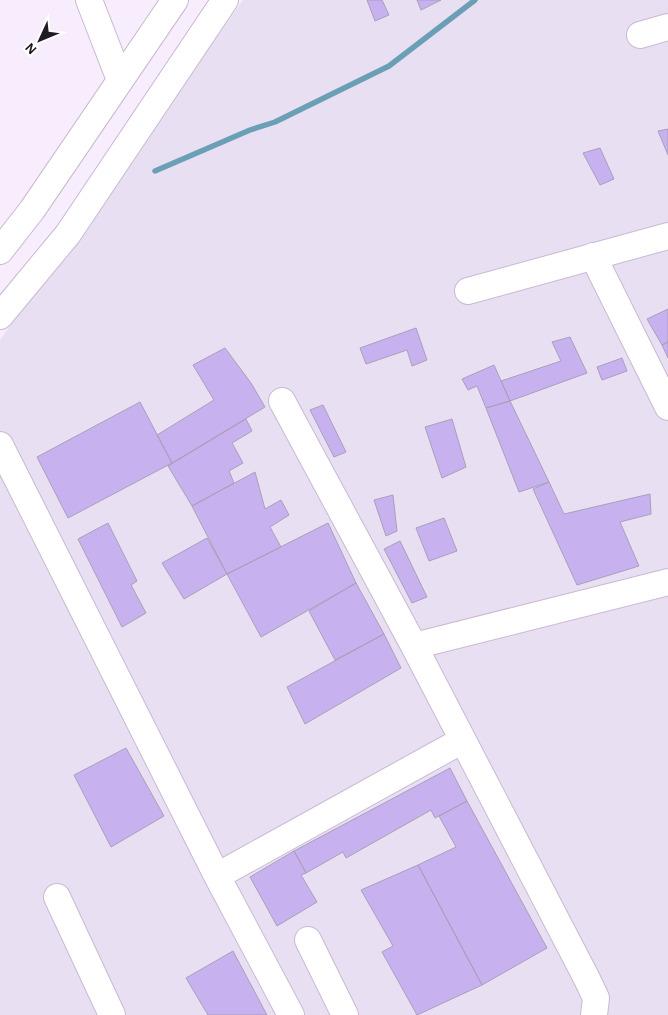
<svg xmlns="http://www.w3.org/2000/svg" width="668" height="1015" font-family="'Alegreya Sans',sans-serif">
	<style>
		.industrial { fill: #e9dff3 }
		.lines { fill: none; stroke-linecap: round; stroke-linejoin: round }
		.stream { stroke: #6a9fb6; stroke-width: 5.5 }
		.building { fill: #c7b2ef; stroke: #a89fbb }
		.minor-casing { stroke: #cab8d2; stroke-width: 28 }
		.minor { stroke: #fff; stroke-width: 26 }
	</style>
	<rect width="100%" height="100%" fill="#f8edfd"/>
	<!-- industrial -->
	<path class="industrial" d="M 243,0 L 668,0 L 668,1015 L 0,1015 L 0,340 Z"/>
	<g class="lines">
		<!-- stream -->
		<path class="stream" d="M 155,171 L 250,130 L 275,122 L 389,66 L 475,0"/>
	</g>
	<!-- building -->
	<path class="building" d="M 367,0 L 382,0 L 389,15 L 375,21 Z
		M 417,0 L 441,0 L 421,10 Z
		M 668,129 L 668,155 L 658,131 Z
		M 600,148 L 614,179 L 600,185 L 583,153 Z
		M 668,309 L 668,342 L 662,345 L 647,319 Z
		M 416,328 L 427,360 L 412,366 L 407,350 L 366,364 L 360,348 Z
		M 570,337 L 587,373 L 510,401 L 501,381 L 561,361 L 552,342 Z
		M 668,342 L 668,358 L 662,345 Z
		M 225,348 L 251,383 L 265,407 L 172,463 L 157,435 L 214,400 L 193,365 Z
		M 622,358 L 627,371 L 602,380 L 597,367 Z
		M 494,365 L 510,401 L 486,408 L 477,386 L 468,390 L 462,379 Z
		M 510,401 L 549,482 L 519,492 L 486,408 Z
		M 140,402 L 172,463 L 68,518 L 37,457 Z
		M 323,405 L 346,452 L 334,457 L 310,410 Z
		M 246,419 L 252,431 L 232,443 L 243,463 L 229,471 L 234,483 L 192,506 L 168,466 Z
		M 452,419 L 466,467 L 442,478 L 425,427 Z
		M 255,472 L 265,509 L 281,500 L 289,515 L 270,527 L 281,547 L 227,574 L 192,506 Z
		M 549,482 L 564,514 L 650,494 L 651,514 L 620,522 L 639,566 L 577,585 L 533,489 Z
		M 393,495 L 397,531 L 386,536 L 374,500 Z
		M 444,518 L 457,551 L 429,561 L 416,528 Z
		M 108,523 L 137,581 L 131,585 L 146,613 L 122,627 L 78,539 Z
		M 328,523 L 356,583 L 261,637 L 227,574 Z
		M 207,538 L 227,574 L 184,599 L 162,563 Z
		M 400,541 L 427,597 L 412,603 L 384,549 Z
		M 356,583 L 384,634 L 335,660 L 309,611 Z
		M 384,634 L 401,668 L 305,724 L 287,687 Z
		M 126,748 L 164,816 L 111,847 L 74,775 Z
		M 450,768 L 467,801 L 435,818 L 431,810 L 346,858 L 343,852 L 306,873 L 294,851 Z
		M 467,801 L 547,948 L 482,985 L 418,865 L 456,847 L 439,816 Z
		M 294,851 L 306,873 L 301,875 L 317,902 L 277,926 L 250,877 Z
		M 418,865 L 482,985 L 417,1015 L 382,952 L 393,946 L 361,890 Z
		M 233,951 L 267,1015 L 208,1015 L 186,978 Z"/>
	<g class="lines">
		<!-- minor casing -->
		<g class="minor-casing">
			<path id="minor" d="M 89,0 L 120,80
				M 640,35 L 668,27
				M 0,251 L 32,210 L 175,0
				M 593,256 L 668,407
				M 468,291 L 668,236
				M 0,316 L 68,234 L 225,0
				M 282,401 L 414,646 L 587,979 L 596,998 L 594,1015
				M 0,445 L 217,876 L 291,1015
				M 414,646 L 668,582
				M 217,876 L 461,741
				M 57,897 L 112,1015
				M 308,940 L 345,1015"/>
		</g>
		<!-- minor -->
		<use href="#minor" class="minor"/>
	</g>
	<!-- north arrow -->
	<g transform="translate(40 40) rotate(226)" stroke="#ffffff" stroke-width="4" paint-order="stroke">
	<path d="M0-4L9 19L0 12L-9 19Z" fill="#211b24"/>
	<text y="-8" font-size="14" font-weight="bold" text-anchor="middle" fill="#211b24">N</text>
	</g>
</svg>
